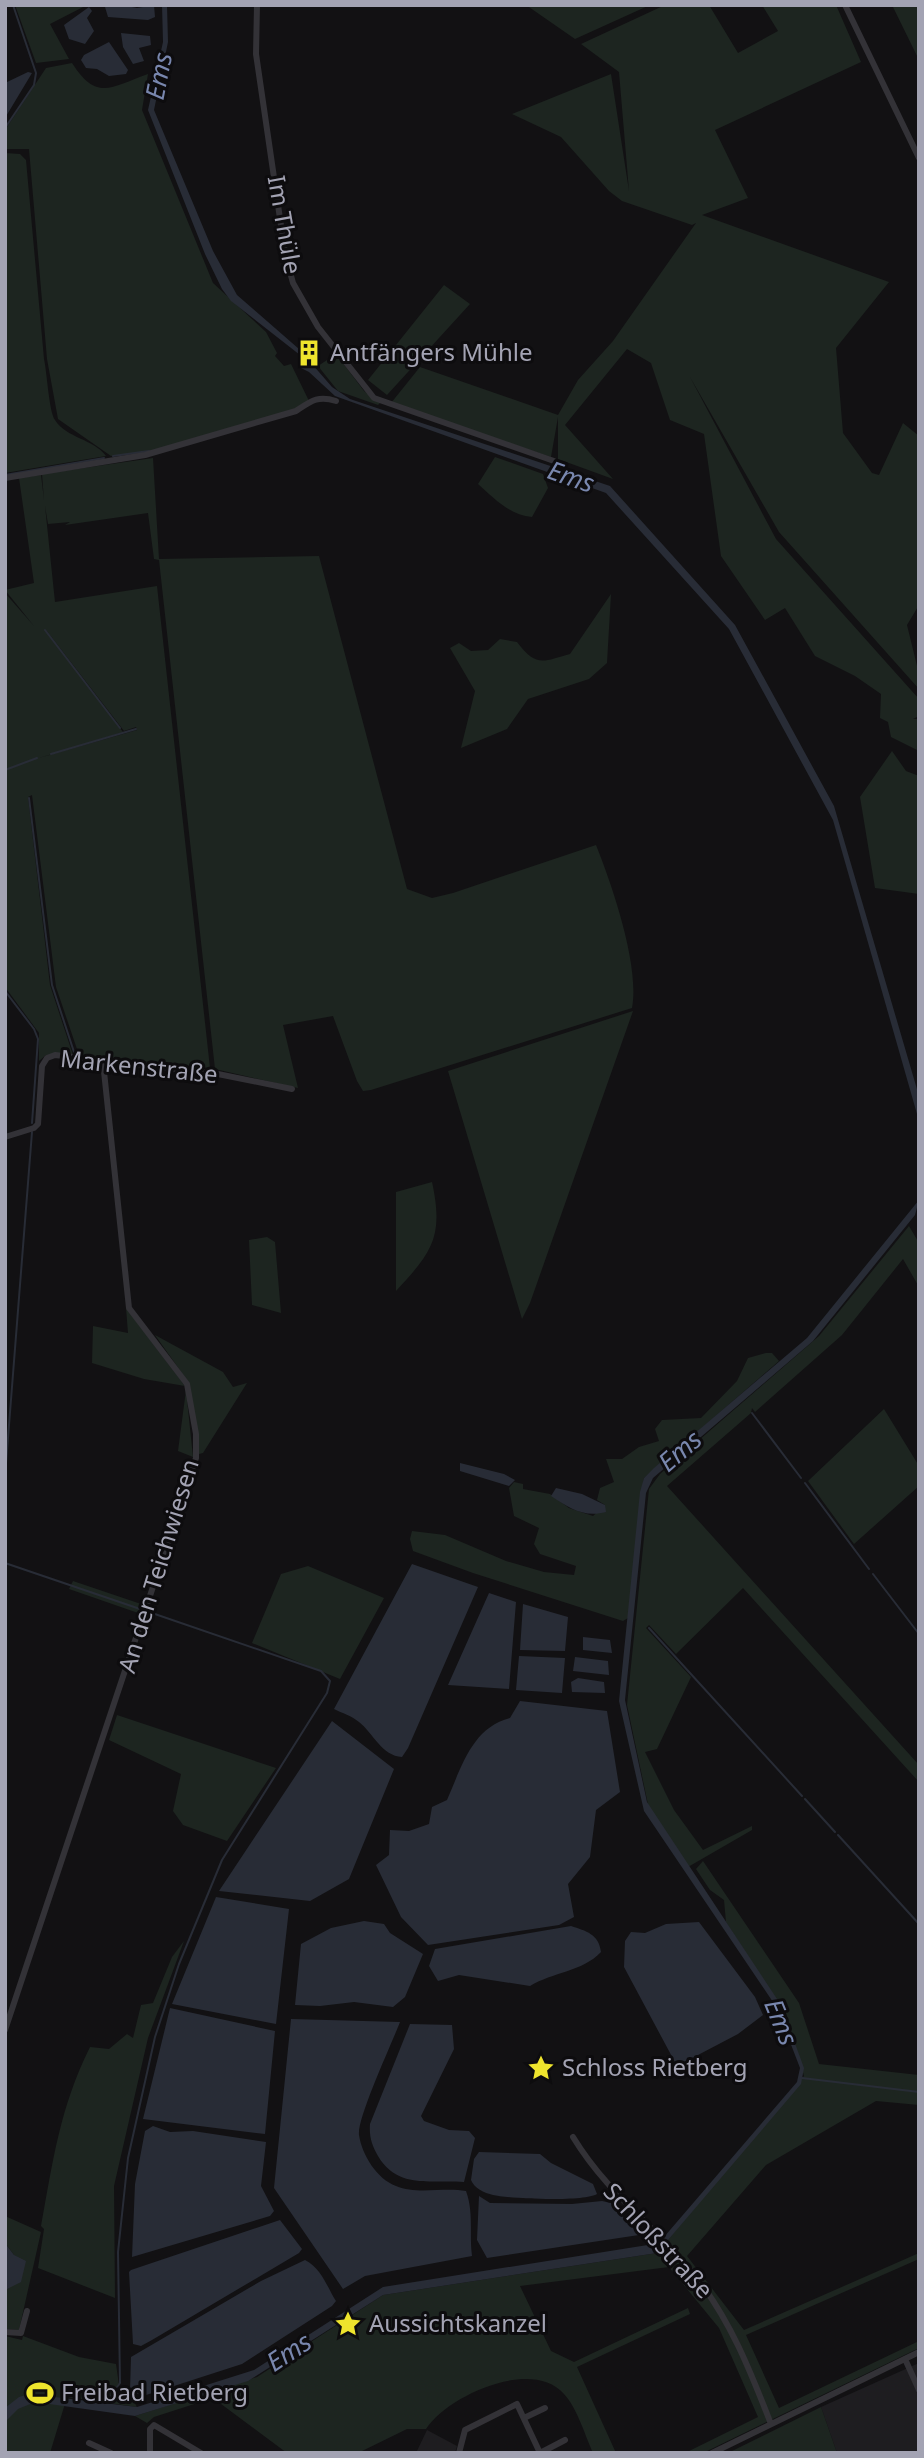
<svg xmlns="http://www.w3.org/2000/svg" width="924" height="2458" font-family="'Noto Sans',sans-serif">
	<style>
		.built { fill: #1e1d20 }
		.green { fill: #1d2520; fill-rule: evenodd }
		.water { fill: #282c36 }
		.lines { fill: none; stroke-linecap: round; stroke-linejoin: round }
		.stream { stroke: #282c36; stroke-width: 2 }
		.street { stroke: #333237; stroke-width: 6 }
		.labels { text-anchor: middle; stroke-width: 6; stroke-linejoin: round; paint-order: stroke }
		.street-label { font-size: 24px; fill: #a3a3b3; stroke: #0d0c0e }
		.poi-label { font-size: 24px; fill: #a3a3b3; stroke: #0d0c0e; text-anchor: start }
		.water-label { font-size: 26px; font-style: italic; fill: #7987ae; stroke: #0d0c0e }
	</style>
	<rect width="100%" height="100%" fill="#121113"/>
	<!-- built -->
	<path class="built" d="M 919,2363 L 919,2453 L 837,2453 L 821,2407 Z
		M 427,2430 L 457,2446 L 455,2453 L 416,2453 Z"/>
	<!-- green -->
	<path class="green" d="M 15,5 L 87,5 L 50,24 L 69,59 L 36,63 Z
		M 526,5 L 650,5 L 575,39 Z
		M 665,5 L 709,5 L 738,53 L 778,31 L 762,5 L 836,5 L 861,62 L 715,130 L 748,198 L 702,215 L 889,282 L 836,348 L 843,433 L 872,473 L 879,475 L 903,423 L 919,436 L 919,605 L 907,625 L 919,674 L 919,689 L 779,532 L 690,377 L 776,539 L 919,699 L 919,716 L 913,719 L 919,719 L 919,751 L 891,737 L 888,722 L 880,718 L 881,694 L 855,676 L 815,656 L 785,608 L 765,620 L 721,556 L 704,434 L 670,420 L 651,363 L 627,349 L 565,425 L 613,479 L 558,459 L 558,417 L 551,457 L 391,403 L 420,367 L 558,415 L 578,380 L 613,341 L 696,223 L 692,225 L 622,201 L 609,191 L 561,137 L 512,114 L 611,74 L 629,191 L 619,72 L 581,44 Z
		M 892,5 L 919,5 L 919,60 Z
		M 72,63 C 97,102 111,87 148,74 L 142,110 L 213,283 L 266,332 L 277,353 L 275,356 L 284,366 L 291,364 L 309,401 L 293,410 L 146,453 L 111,456 L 58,419 L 47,359 L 29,149 L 5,149 L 5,130 L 46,68 Z
		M 5,153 L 20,154 L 26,160 L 44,359 C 47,372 49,412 55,420 C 66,438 94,439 106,456 L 5,473 Z
		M 444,285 L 470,304 L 387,395 L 368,380 Z
		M 336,354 L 364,391 L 380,403 L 378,405 L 338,391 L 318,366 Z
		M 495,457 L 543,474 L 548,488 L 532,517 C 509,515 494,498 478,484 Z
		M 153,458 L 159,559 L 319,556 L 407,889 L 432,898 L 453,893 L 596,845 C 612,885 640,966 632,1008 L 371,1090 L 363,1091 L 357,1081 L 333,1016 L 283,1025 L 298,1088 L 215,1069 L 159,560 L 154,559 L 148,513 L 65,525 L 70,522 L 48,524 L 45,506 L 55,602 L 157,586 L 210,1068 L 79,1055 L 56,987 L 32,795 L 28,797 L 50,985 L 73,1055 L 46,1055 L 39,1061 L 39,1033 L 5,987 L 5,593 L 34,626 L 5,590 L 34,583 L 19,478 L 41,475 L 44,500 L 42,474 ZM 43,626 L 124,731 L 136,727 L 137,730 L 39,758 L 123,732 Z
		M 611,594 L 607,663 L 589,679 L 528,699 L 507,729 L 461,748 L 475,691 L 450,648 L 459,643 L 471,651 L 488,650 L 500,639 L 517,642 C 536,667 542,662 570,654 Z
		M 892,751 L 906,771 L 919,776 L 919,894 L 875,888 L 860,797 Z
		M 633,1011 L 530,1303 L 522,1319 L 448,1071 Z
		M 432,1182 C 444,1237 432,1252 396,1291 L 396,1192 Z
		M 909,1226 L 919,1243 L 919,1287 L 903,1259 L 842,1335 L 755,1412 L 752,1408 L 751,1413 L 667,1486 L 919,1765 L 919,1782 L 743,1588 L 676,1654 L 649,1625 L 646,1628 L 691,1677 L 657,1749 L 645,1752 L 674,1810 L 703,1850 L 752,1826 L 752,1830 L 688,1867 L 649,1809 L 627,1705 L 649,1489 L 660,1474 L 819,1336 Z
		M 267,1237 L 275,1242 L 281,1313 L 252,1305 L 249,1240 Z
		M 126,1308 L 185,1386 L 144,1379 L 92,1363 L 93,1326 L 128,1333 Z
		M 155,1335 L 223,1372 L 233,1387 L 247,1383 L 203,1453 L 199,1454 L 189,1383 Z
		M 766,1353 L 772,1353 L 779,1361 L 644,1478 L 628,1618 L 623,1621 L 473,1573 L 413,1551 L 410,1539 L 412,1531 L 445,1535 L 506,1561 L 544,1572 L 574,1575 L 576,1566 L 540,1554 L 534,1544 L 539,1528 L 514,1516 L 509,1488 L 514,1482 L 523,1484 L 523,1489 L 550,1494 L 569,1508 L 593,1516 L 605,1505 L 597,1500 L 600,1488 L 614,1482 L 606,1459 L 622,1459 L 639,1447 L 659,1441 L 655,1429 L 662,1420 L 701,1418 L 737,1381 L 748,1358 Z
		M 186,1390 L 193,1457 L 178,1451 Z
		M 884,1409 L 919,1466 L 919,1486 L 854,1544 L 808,1481 Z
		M 308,1566 L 384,1598 L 340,1679 L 252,1643 L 281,1574 Z
		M 73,1581 L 144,1605 L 141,1614 L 69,1589 Z
		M 117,1715 L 276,1768 L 227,1841 L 183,1825 L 173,1811 L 181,1774 L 109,1740 Z
		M 703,1861 L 799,2003 L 819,2064 L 919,2075 L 919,2105 L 876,2101 L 766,2165 L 687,2256 L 744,2330 L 919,2253 L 919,2259 L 746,2335 L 779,2408 L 919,2341 L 919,2348 L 703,2453 L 685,2453 L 758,2417 L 719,2328 L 669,2267 L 520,2286 L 551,2351 L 574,2362 L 688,2308 L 690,2314 L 577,2367 L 616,2453 L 593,2453 C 585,2435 577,2408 564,2394 C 532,2357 447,2396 426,2429 L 407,2429 L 358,2453 L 287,2453 L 213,2398 L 154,2417 L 147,2423 L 135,2416 L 257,2377 L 383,2295 L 657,2253 L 804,2076 L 787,2017 L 726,1922 L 724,1900 L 710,1890 L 696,1869 Z
		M 184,1941 L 148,2038 L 114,2186 L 115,2298 L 38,2268 L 44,2229 L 41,2226 C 53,2161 60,2107 90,2047 L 109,2049 L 127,2034 L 133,2038 L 141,2005 L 153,2003 L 172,1957 Z
		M 5,2216 L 41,2232 L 19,2330 L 5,2329 L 5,2290 L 14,2255 L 5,2243 Z
		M 5,2336 L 22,2340 L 23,2336 L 79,2357 L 116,2364 L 120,2392 L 132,2398 L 137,2407 L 67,2397 L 50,2453 L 5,2453 Z
		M 821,2407 L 837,2453 L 728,2453 Z"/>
	<!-- water -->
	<path class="water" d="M 122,5 L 137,8 L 154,5 L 155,17 L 148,20 L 108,17 L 105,7 Z
		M 162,5 L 167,5 L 168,42 L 154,110 L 213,251 L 237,295 L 299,349 L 332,387 L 350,399 L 610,486 L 735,625 L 834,806 L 919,1096 L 919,1121 L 833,820 L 729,629 L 606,493 L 335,396 L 309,372 L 301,368 L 300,355 L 231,301 L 222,289 L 205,254 L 148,110 L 163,42 Z
		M 89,7 L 92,11 L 87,18 L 94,31 L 85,44 L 69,39 L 64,25 Z
		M 121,33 L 150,36 L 151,45 L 139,48 L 144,61 L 133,64 L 123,47 Z
		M 109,42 L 128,70 L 126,74 L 109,76 L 97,69 L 86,68 L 81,60 L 84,55 Z
		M 28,72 L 32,73 L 5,118 L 5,83 Z
		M 919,1200 L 915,1215 L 813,1341 L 653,1478 L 646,1493 L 625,1700 L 647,1802 L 781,2005 L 804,2068 L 801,2084 L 657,2253 L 383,2295 L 248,2381 L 135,2416 L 35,2402 L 18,2409 L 5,2422 L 5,2408 L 19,2397 L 30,2394 L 137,2407 L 254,2370 L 383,2287 L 654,2244 L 664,2237 L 797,2082 L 800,2068 L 777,2008 L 644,1811 L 619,1701 L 640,1492 L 644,1478 L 654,1468 L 807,1338 Z
		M 460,1463 L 504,1474 L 515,1480 L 509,1486 L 460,1471 Z
		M 556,1488 L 582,1494 L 605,1505 L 606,1512 C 584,1518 569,1508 551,1496 Z
		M 412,1564 L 478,1587 L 408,1748 L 402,1757 C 382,1756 373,1733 359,1722 C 352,1716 342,1713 334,1709 Z
		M 489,1593 L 516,1602 L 509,1689 L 448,1685 Z
		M 523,1604 L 568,1617 L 565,1651 L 520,1650 Z
		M 583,1637 L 610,1640 L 612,1653 L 583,1650 Z
		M 519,1656 L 565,1658 L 562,1693 L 516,1690 Z
		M 575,1657 L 608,1661 L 609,1675 L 573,1671 Z
		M 578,1678 L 604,1682 L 605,1693 L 572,1692 L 571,1682 Z
		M 520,1701 L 607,1711 L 620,1792 L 596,1810 L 590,1857 L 568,1884 L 574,1917 L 559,1925 L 428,1945 L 401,1917 L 376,1865 L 389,1855 L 390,1830 L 409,1831 L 429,1824 L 432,1807 L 447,1800 C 462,1766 472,1728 510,1718 Z
		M 332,1721 L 394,1769 L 349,1879 L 310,1901 L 219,1891 Z
		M 216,1897 L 289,1909 L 276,2024 L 172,2004 Z
		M 364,1921 L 384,1924 L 390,1933 L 423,1954 L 405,1997 L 393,2007 L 354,2002 L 320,2006 L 295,2005 L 301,1944 L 331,1928 Z
		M 699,1922 L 755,1997 L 763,2015 L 738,2034 L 677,2066 L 624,1967 L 625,1941 L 631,1932 L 645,1933 L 666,1924 Z
		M 571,1926 C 586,1931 599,1934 601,1952 C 582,1972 553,1972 530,1986 L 459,1975 L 438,1981 L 429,1966 L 435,1949 Z
		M 170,2008 L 275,2031 L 265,2134 L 143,2119 Z
		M 291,2019 L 400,2022 C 392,2043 357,2118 359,2135 C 362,2155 377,2179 396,2186 C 417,2195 443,2187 466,2191 C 474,2213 469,2233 472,2256 L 365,2276 L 343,2289 L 274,2188 Z
		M 410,2024 L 452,2025 L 454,2049 L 421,2116 L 424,2121 L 449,2130 L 469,2131 L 475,2138 L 464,2182 C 431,2179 398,2190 378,2156 C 372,2145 369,2137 370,2124 Z
		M 153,2126 L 170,2132 L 193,2131 L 266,2142 L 261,2186 L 274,2211 L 270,2216 L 132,2257 L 135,2184 L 145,2131 Z
		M 479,2152 L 540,2154 L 551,2163 L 593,2184 L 597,2194 C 584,2202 510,2199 493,2195 C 484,2193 474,2188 471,2180 L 474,2159 Z
		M 479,2196 L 490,2203 L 572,2204 L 602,2201 L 611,2203 L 639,2235 L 487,2258 L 477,2240 Z
		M 280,2220 L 302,2249 L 299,2253 L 152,2340 L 141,2346 L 133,2344 L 129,2272 L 131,2270 Z
		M 5,2243 L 14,2255 L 26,2261 L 21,2282 L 5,2290 Z
		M 305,2260 C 322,2269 327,2287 336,2301 L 332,2306 L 242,2364 L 143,2396 L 130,2391 L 131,2357 L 261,2281 Z"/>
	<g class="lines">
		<!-- stream -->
		<path class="stream" d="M 5,128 L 34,85 L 36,73 L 13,5
			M 113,456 L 149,451
			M 5,475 L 104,458
			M 45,630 L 120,728
			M 51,754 L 136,729
			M 5,770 L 37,758
			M 29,798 L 52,985 L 74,1052
			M 5,991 L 34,1029 L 38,1039 L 32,1123
			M 752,1413 L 801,1478
			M 5,1476 L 32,1132
			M 805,1483 L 869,1569
			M 5,1563 L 143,1610
			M 873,1574 L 919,1634
			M 649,1628 L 802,1796
			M 805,1799 L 835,1832
			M 838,1835 L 919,1924
			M 802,2078 L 919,2092
			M 105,2405 L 120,2383 L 118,2252 L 128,2158 L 155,2037 L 179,1964 L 222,1860 L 327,1693 L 330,1681 L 321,1671 L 149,1612"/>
		<!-- street -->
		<path class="street" d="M 257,5 L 256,54 L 285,253 L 293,283 L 318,327 L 374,398 L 554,461
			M 845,5 L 919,158
			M 5,478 L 145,455 L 296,411 C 311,401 318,395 336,401
			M 5,1137 L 34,1128 L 38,1124 L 42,1066 L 47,1058 L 55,1055 L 213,1073 L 292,1089
			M 5,2030 L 196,1458 L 196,1434 L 187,1384 L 129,1308 L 103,1062
			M 573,2137 C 609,2196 656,2226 696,2277 C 731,2321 751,2373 771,2424
			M 5,2332 L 21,2333 L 27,2311
			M 905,2359 L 919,2390
			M 524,2418 L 545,2408
			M 89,2443 L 111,2453
			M 150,2453 L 150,2429 L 154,2425 L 201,2453
			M 459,2453 L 465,2430 L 517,2404 L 540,2453
			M 540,2453 L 565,2440
			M 712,2453 L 919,2352"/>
	</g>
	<!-- icons -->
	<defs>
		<g id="building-bare" transform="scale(2.1)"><path d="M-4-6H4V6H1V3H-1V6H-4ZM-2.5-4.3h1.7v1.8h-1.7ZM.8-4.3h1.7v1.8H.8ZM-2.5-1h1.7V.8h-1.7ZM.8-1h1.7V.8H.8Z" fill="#eee42d" stroke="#0d0c0e" stroke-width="2.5" paint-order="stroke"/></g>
		<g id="sight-bare" transform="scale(2.1)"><path d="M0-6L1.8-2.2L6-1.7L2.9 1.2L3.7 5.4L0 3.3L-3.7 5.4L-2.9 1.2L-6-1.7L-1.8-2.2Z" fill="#eee42d" stroke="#0d0c0e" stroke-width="2.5" paint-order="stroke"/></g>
		<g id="stadium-bare" transform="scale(2.1)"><path d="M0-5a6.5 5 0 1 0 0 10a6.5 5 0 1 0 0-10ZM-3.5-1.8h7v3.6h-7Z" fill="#eee42d" stroke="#0d0c0e" stroke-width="2.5" paint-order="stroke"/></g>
	</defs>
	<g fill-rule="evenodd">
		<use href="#building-bare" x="309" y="353"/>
		<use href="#sight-bare" x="541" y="2068"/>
		<use href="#sight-bare" x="348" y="2324"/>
		<use href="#stadium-bare" x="40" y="2393"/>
	</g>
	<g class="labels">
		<!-- street labels -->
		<g class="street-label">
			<text transform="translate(284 225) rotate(80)" y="8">Im Thüle</text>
			<text transform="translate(139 1067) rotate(6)" y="8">Markenstraße</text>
			<text transform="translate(159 1566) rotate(-73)" y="8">An den Teichwiesen</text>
			<text transform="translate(658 2241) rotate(47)" y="8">Schloßstraße</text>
		</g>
		<!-- poi labels -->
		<g class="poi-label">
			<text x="330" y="361">Antfängers Mühle</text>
			<text x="562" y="2076">Schloss Rietberg</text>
			<text x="369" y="2332">Aussichtskanzel</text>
			<text x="61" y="2401">Freibad Rietberg</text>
		</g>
		<!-- water labels -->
		<g class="water-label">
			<text transform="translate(159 76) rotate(-79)" y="9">Ems</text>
			<text transform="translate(571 477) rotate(19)" y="9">Ems</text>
			<text transform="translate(680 1451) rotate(-41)" y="9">Ems</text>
			<text transform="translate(781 2022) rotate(68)" y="9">Ems</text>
			<text transform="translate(289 2352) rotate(-33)" y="9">Ems</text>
		</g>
	</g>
	<!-- border -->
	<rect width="924" height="2458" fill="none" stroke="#a3a3b3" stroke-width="14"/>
</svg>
